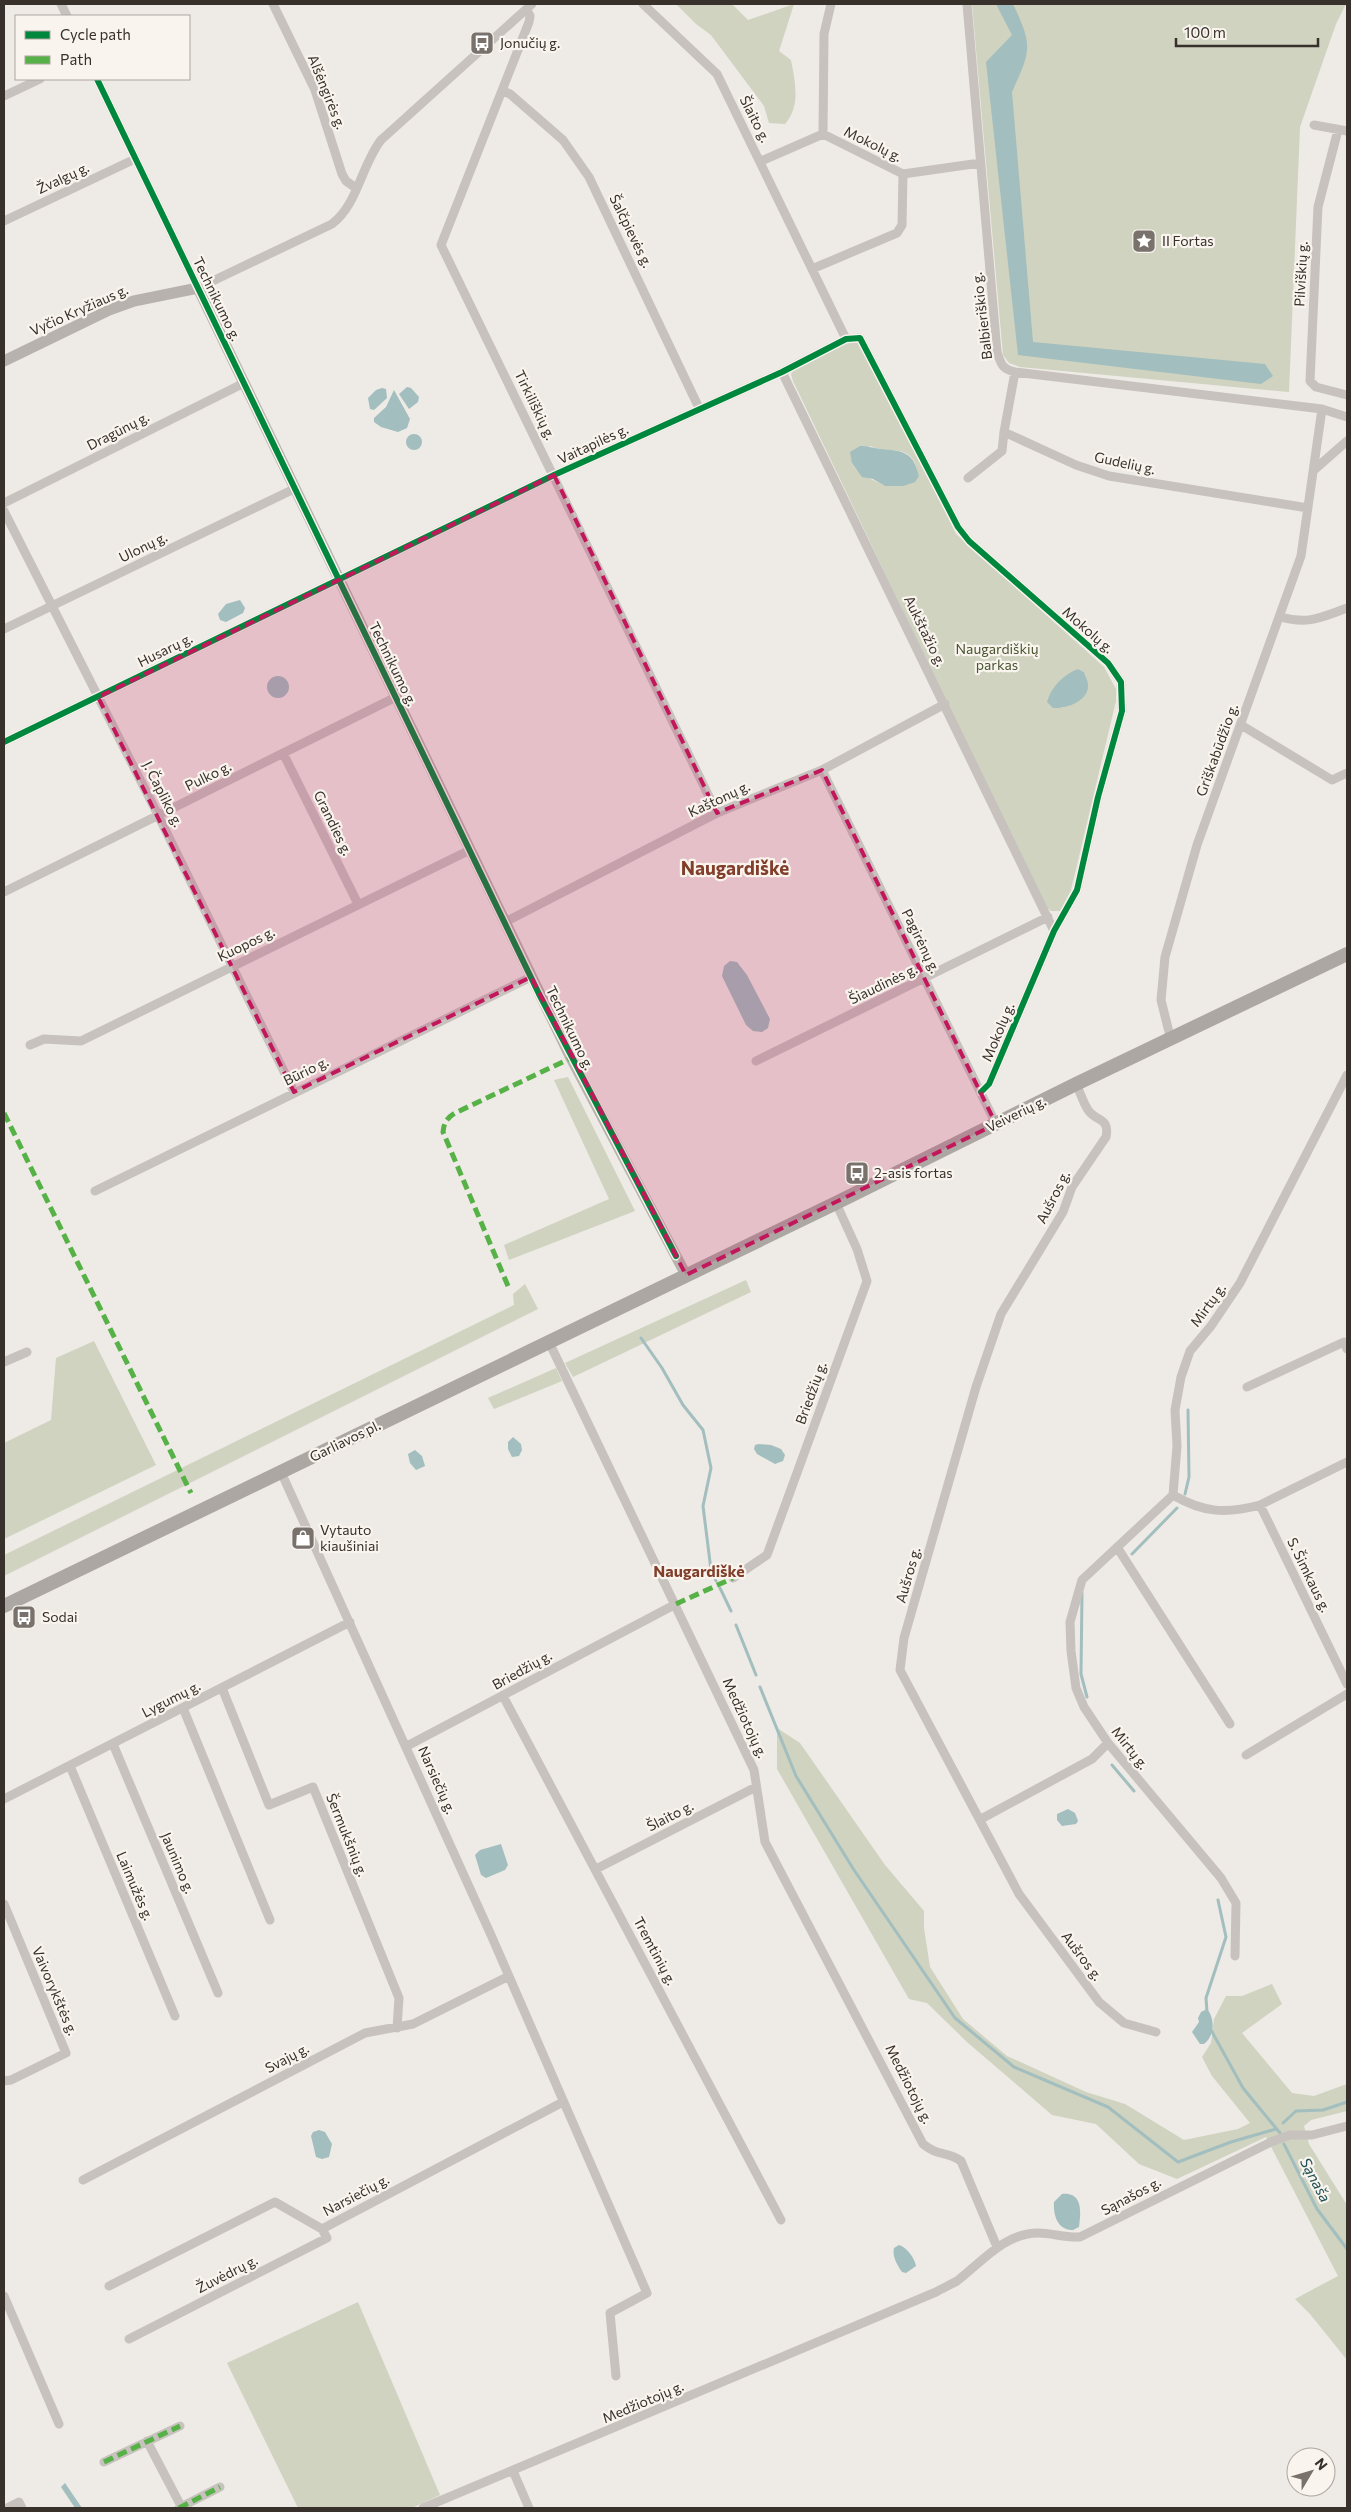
<svg xmlns="http://www.w3.org/2000/svg" width="1351" height="2512" font-family="Commissioner,sans-serif">
	<style>
		.green { fill: #cfd3c0; fill-rule: evenodd }
		.water { fill: #a2bebe }
		.lines { fill: none; stroke-linecap: round; stroke-linejoin: round }
		.stream { stroke: #a2bebe; stroke-width: 3 }
		.street { stroke: #c7c2be; stroke-width: 9 }
		.secondary { stroke: #b8b2ae; stroke-width: 11 }
		.primary { stroke: #aca7a3; stroke-width: 14 }
		.quiet { stroke: #56b246; stroke-width: 5; stroke-dasharray: 10 5; stroke-linecap: butt }
		.cycleway-casing { stroke: #f9f4ed; stroke-width: 9 }
		.cycleway { stroke: #00873e; stroke-width: 6 }
		.marked { fill: #c2185b; fill-opacity: 0.2; stroke: #c2185b; stroke-width: 4; stroke-dasharray: 10 6; stroke-linejoin: round }
		.labels { text-anchor: middle; stroke-width: 4.5; stroke-linejoin: round; paint-order: stroke }
		.poi-label { font-size: 14px; fill: #38302b; stroke: #f9f4ed; text-anchor: start }
		.street-label { font-size: 14px; fill: #38302b; stroke: #f9f4ed }
		.park-label { font-size: 14px; fill: #485531; stroke: #f9f4ed }
		.water-label { font-size: 15px; font-style: italic; fill: #245357; stroke: #f9f4ed }
		.quarter-label { font-size: 16px; font-weight: bold; fill: #813f2b; stroke: #f9f4ed }
		.district-label { font-size: 19px; font-weight: bold; fill: #813f2b; stroke: #f9f4ed }
	</style>
	<rect width="100%" height="100%" fill="#eeeae5"/>
	<!-- green -->
	<path class="green" d="M 676,4 L 732,4 L 748,20 L 794,4 L 779,51 L 791,60 C 795,82 801,106 785,124 L 769,123 L 764,106 L 711,35 L 696,24 Z
		M 972,4 L 1346,4 L 1336,24 L 1300,127 L 1289,392 L 1020,367 L 1009,363 L 1003,355 Z
		M 849,341 L 857,342 L 865,351 L 956,534 L 1104,667 L 1116,689 L 1116,701 L 1071,890 L 1060,911 L 1051,911 L 1044,905 L 793,381 L 791,374 L 795,368 ZM 870,446 C 894,456 911,440 919,476 L 885,486 C 870,477 862,479 852,463 ZM 1078,669 L 1084,672 C 1091,696 1082,700 1062,708 L 1059,682 Z
		M 568,1077 L 635,1211 L 509,1260 L 504,1245 L 609,1199 L 554,1080 Z
		M 746,1280 L 751,1292 L 573,1377 L 565,1363 Z
		M 525,1284 L 538,1309 L 4,1576 L 4,1555 L 514,1305 L 513,1294 Z
		M 94,1341 L 156,1465 L 4,1539 L 4,1443 L 51,1420 L 56,1358 Z
		M 556,1368 L 562,1381 L 494,1409 L 488,1398 Z
		M 777,1728 L 800,1743 L 885,1865 L 924,1911 L 924,1928 L 930,1967 L 963,2019 L 1007,2056 L 1086,2092 L 1125,2104 L 1184,2140 L 1238,2129 L 1250,2123 L 1212,2076 L 1202,2057 L 1211,2043 L 1214,2019 L 1226,1996 L 1242,1996 L 1272,1984 L 1282,2004 L 1242,2033 L 1292,2093 L 1314,2096 L 1347,2084 L 1347,2111 L 1311,2120 L 1304,2126 L 1309,2144 L 1347,2205 L 1347,2360 L 1310,2314 L 1295,2299 L 1338,2276 L 1266,2137 L 1177,2179 L 1139,2164 L 1096,2124 L 1052,2115 L 967,2042 L 927,2003 L 909,1999 L 777,1769 Z
		M 358,2302 L 440,2495 L 412,2508 L 298,2508 L 227,2363 Z"/>
	<!-- water -->
	<path class="water" d="M 996,4 L 1013,4 C 1033,46 1031,50 1012,92 L 1033,342 L 1265,364 L 1273,376 L 1261,384 L 1018,355 L 986,62 L 1012,35 Z
		M 407,387 L 411,388 L 419,397 L 418,402 L 409,409 L 399,394 Z
		M 382,388 L 386,389 L 387,398 L 374,410 L 370,409 L 368,398 L 376,390 Z
		M 394,390 L 410,419 L 407,428 L 398,432 L 381,427 L 374,422 L 374,418 L 386,407 Z
		M406 442a8 8 0 1 1 16 0a8 8 0 1 1-16 0Z
		M 860,446 C 868,446 873,448 880,449 C 903,451 913,451 919,476 L 915,482 L 903,486 L 885,486 L 873,479 L 862,477 L 852,463 L 850,452 Z
		M 240,600 L 245,608 L 243,613 L 226,622 L 220,620 L 218,614 L 226,604 Z
		M 1078,669 L 1084,672 C 1085,676 1088,681 1088,685 C 1089,701 1066,709 1053,708 L 1047,702 C 1051,687 1064,674 1078,669 Z
		M267 687a11 11 0 1 1 22 0a11 11 0 1 1-22 0Z
		M 730,961 L 737,962 L 747,975 L 770,1019 L 768,1028 L 762,1032 L 753,1031 L 746,1025 L 722,976 L 724,966 Z
		M 513,1437 L 521,1444 L 522,1450 L 519,1456 L 512,1457 L 508,1449 L 508,1442 Z
		M 759,1444 L 771,1445 L 781,1449 L 785,1455 L 783,1461 L 775,1464 L 757,1454 L 754,1449 L 755,1445 Z
		M 415,1450 L 422,1456 L 425,1466 L 416,1470 L 410,1463 L 408,1454 Z
		M 1068,1809 L 1075,1813 L 1078,1821 L 1076,1824 L 1062,1826 L 1057,1820 L 1057,1814 Z
		M 501,1844 L 508,1865 L 505,1870 L 486,1878 L 481,1875 L 475,1855 L 480,1850 Z
		M 1207,2009 C 1215,2018 1215,2036 1204,2044 L 1200,2044 L 1192,2032 L 1199,2022 L 1198,2018 L 1201,2012 Z
		M 319,2130 L 325,2132 L 332,2144 L 329,2157 L 322,2159 L 316,2157 L 311,2136 L 313,2132 Z
		M 1062,2194 C 1083,2192 1081,2212 1079,2227 L 1073,2230 C 1058,2230 1053,2216 1054,2202 Z
		M 899,2245 C 907,2247 915,2259 916,2266 L 906,2273 L 902,2272 C 897,2265 892,2256 894,2248 Z
		M 65,2483 L 82,2508 L 75,2508 L 61,2487 Z"/>
	<g class="lines">
		<!-- stream -->
		<path class="stream" d="M 641,1338 L 662,1368 L 683,1405 L 703,1430 L 711,1468 L 703,1506 L 711,1570 L 716,1581
			M 1185,1494 L 1189,1477 L 1188,1410
			M 1132,1554 L 1177,1508
			M 720,1588 L 731,1611
			M 1082,1593 L 1081,1674 L 1087,1697
			M 736,1625 L 756,1675
			M 760,1687 L 796,1776 L 854,1870 L 955,2018 L 1014,2067 L 1108,2107 L 1178,2162 L 1231,2142 L 1276,2129
			M 1112,1765 L 1134,1791
			M 1207,2012 L 1206,1998 L 1226,1937 L 1218,1900
			M 1211,2030 L 1243,2088 L 1280,2133
			M 1283,2123 L 1296,2111 L 1323,2110 L 1347,2102
			M 1284,2144 L 1317,2209 L 1347,2249"/>
		<!-- street -->
		<path class="street" d="M 61,4 L 67,16
			M 273,4 L 315,90 L 342,174 L 346,181 L 356,188
			M 643,4 L 717,74 L 846,339
			M 967,4 L 997,352 C 1001,364 1002,369 1015,372 L 1322,409 L 1347,417
			M 527,10 L 530,16 L 529,22 L 441,245 L 717,813
			M 97,79 L 198,288 L 332,224 C 358,204 361,166 381,140 L 532,4
			M 503,91 L 510,94 L 563,140 L 589,177 L 699,408
			M 4,96 L 40,79
			M 1314,125 L 1347,131
			M 1338,130 L 1318,207 L 1310,381 L 1316,387 L 1347,395
			M 761,161 L 823,134
			M 903,174 L 980,163
			M 4,221 L 135,159
			M 812,269 L 897,233 L 902,225 L 903,174 L 823,134 L 824,34 L 831,4
			M 782,372 L 1054,931
			M 1015,372 L 1004,432 L 1076,465 L 1109,476 L 1308,508
			M 1314,470 L 1347,441
			M 968,478 L 1002,451 L 1004,432
			M 4,503 L 244,383
			M 4,511 L 158,815 L 294,1092
			M 1281,617 C 1308,625 1322,617 1347,608
			M 4,629 L 294,489
			M 1241,725 L 1332,780 L 1347,773
			M 4,742 L 554,475 L 782,372 L 846,339 L 860,338 L 958,527 L 969,541 L 1108,663 L 1121,682 L 1122,711 L 1098,797 L 1077,890 L 1054,931 L 989,1084 L 981,1092
			M 284,755 L 358,904
			M 822,770 L 996,1124
			M 4,892 L 396,697
			M 505,922 L 717,813 L 822,770 L 945,704
			M 1171,1040 L 1161,1000 L 1165,957 L 1197,845 L 1301,556 L 1322,409
			M 30,1045 L 44,1039 L 81,1041 L 470,850
			M 756,1061 L 1048,917
			M 1076,1084 C 1080,1092 1083,1102 1088,1110 C 1096,1122 1110,1117 1106,1137 L 1072,1187 L 1063,1212 L 1001,1314 L 976,1387 L 904,1638 L 900,1670 L 1019,1894 L 1099,2002 L 1124,2023 L 1156,2032
			M 95,1191 L 531,977
			M 549,1342 L 754,1770 L 765,1842 L 923,2144 C 939,2157 947,2151 961,2161 L 997,2247
			M 4,1362 L 27,1352
			M 1247,1387 L 1344,1342 L 1347,1349
			M 281,1472 L 491,1935 L 647,2293 L 610,2313 L 616,2376
			M 1173,1495 C 1204,1513 1226,1514 1260,1505 L 1347,1462
			M 1260,1505 L 1347,1684
			M 1117,1547 L 1230,1724
			M 733,1578 L 767,1555 L 867,1281 L 857,1249 L 836,1203
			M 222,1688 L 269,1805 L 313,1787 L 399,1998 L 397,2028
			M 503,1696 L 781,2220
			M 183,1708 L 270,1920
			M 113,1744 L 218,1993
			M 407,1746 L 676,1604
			M 1246,1755 L 1347,1694
			M 70,1766 L 175,2016
			M 4,1799 L 350,1622
			M 981,1819 L 1092,1759 L 1108,1743
			M 596,1869 L 756,1787
			M 4,1904 L 66,2053 L 11,2080 L 4,2081
			M 1235,1956 L 1236,1903 L 1221,1878 L 1108,1743 L 1084,1707 L 1076,1688 L 1071,1651 L 1070,1622 L 1082,1580 L 1173,1495 L 1177,1446 L 1175,1410 L 1181,1377 L 1190,1351 L 1211,1326 L 1240,1283 L 1347,1075
			M 83,2180 L 365,2033 L 413,2024 L 509,1976
			M 109,2286 L 275,2202 L 322,2229 L 563,2102
			M 4,2296 L 59,2424
			M 129,2339 L 327,2238 L 322,2229
			M 147,2441 L 182,2508
			M 104,2462 L 180,2426
			M 513,2471 L 529,2508
			M 7,2508 L 19,2502 L 22,2508
			M 179,2508 L 220,2487
			M 423,2508 L 936,2292 C 943,2288 950,2285 957,2281 C 981,2263 1004,2233 1038,2233 C 1052,2233 1065,2238 1080,2237 L 1271,2142 L 1290,2135 L 1312,2135 L 1347,2126"/>
		<!-- secondary -->
		<path class="secondary" d="M 4,361 L 109,310 L 134,301 L 198,288 L 571,1058 L 686,1275"/>
		<!-- primary -->
		<path class="primary" d="M 4,1606 L 836,1203 L 1076,1084 L 1347,954"/>
		<!-- quiet -->
		<path class="quiet" d="M 4,1113 L 191,1493
			M 508,1286 L 443,1132 C 444,1122 447,1118 455,1113 L 571,1058
			M 676,1604 L 733,1578
			M 104,2462 L 180,2426
			M 179,2508 L 220,2487"/>
		<!-- cycleway casing -->
		<g class="cycleway-casing">
			<path id="cycleway" d="M 97,79 L 539,994 L 676,1256
				M 4,742 L 554,475 L 782,372 L 846,339 L 860,338 L 958,527 L 969,541 L 1108,663 L 1121,682 L 1122,711 L 1098,797 L 1077,890 L 1054,931 L 989,1084 L 981,1092"/>
		</g>
		<!-- cycleway -->
		<use href="#cycleway" class="cycleway"/>
	</g>
	<!-- marked area -->
	<path class="marked" d="M 554,475 L 717,813 L 822,770 L 996,1124 L 686,1275 L 531,977 L 294,1092 L 98,697 Z"/>
	<!-- icons -->
	<defs>
		<g id="bus-square" transform="scale(1.25)"><rect x="-9" y="-9" width="18" height="18" rx="4" fill="#78716c" stroke="#f9f4ed"/><path d="M-5-6H5V4H4V6H2V4H-2V6H-4V4H-5ZM-3.5-4V0h7V-4ZM-3.5 1.2v1.5H-2V1.2ZM2 1.2v1.5H3.5V1.2Z" fill="#fff"/></g>
		<g id="sight-square" transform="scale(1.25)"><rect x="-9" y="-9" width="18" height="18" rx="4" fill="#78716c" stroke="#f9f4ed"/><path d="M0-6L1.8-2.2L6-1.7L2.9 1.2L3.7 5.4L0 3.3L-3.7 5.4L-2.9 1.2L-6-1.7L-1.8-2.2Z" fill="#fff"/></g>
		<g id="shop-square" transform="scale(1.25)"><rect x="-9" y="-9" width="18" height="18" rx="4" fill="#78716c" stroke="#f9f4ed"/><path d="M-5-2.5h2.3a2.7 3.5 0 0 1 5.4 0H5L5.5 6h-11ZM-1.5-2.5h3a1.5 2.3 0 0 0-3 0Z" fill="#fff"/></g>
	</defs>
	<g fill-rule="evenodd">
		<use href="#bus-square" x="482" y="43"/>
		<use href="#sight-square" x="1144" y="241"/>
		<use href="#bus-square" x="857" y="1173"/>
		<use href="#shop-square" x="303" y="1538"/>
		<use href="#bus-square" x="24" y="1617"/>
	</g>
	<g class="labels">
		<!-- poi labels -->
		<g class="poi-label">
			<text x="500" y="48">Jonučių g.</text>
			<text x="1162" y="246">II Fortas</text>
			<text x="874" y="1178">2-asis fortas</text>
			<text x="320" y="1535">Vytauto<tspan x="320" dy="16">kiaušiniai</tspan></text>
			<text x="42" y="1622">Sodai</text>
		</g>
		<!-- street labels -->
		<g class="street-label">
			<text transform="translate(327 92) rotate(68)" y="5">Alšėngirės g.</text>
			<text transform="translate(755 119) rotate(63)" y="5">Šlaito g.</text>
			<text transform="translate(873 144) rotate(26)" y="5">Mokolų g.</text>
			<text transform="translate(63 178) rotate(-25)" y="5">Žvalgų g.</text>
			<text transform="translate(631 231) rotate(64)" y="5">Šalčpievės g.</text>
			<text transform="translate(1301 274) rotate(-87)" y="5">Pilviškių g.</text>
			<text transform="translate(217 299) rotate(64)" y="5">Technikumo g.</text>
			<text transform="translate(79 310) rotate(-24)" y="5">Vyčio Kryžiaus g.</text>
			<text transform="translate(982 316) rotate(-97)" y="5">Balbieriškio g.</text>
			<text transform="translate(535 405) rotate(64)" y="5">Tirkiliškių g.</text>
			<text transform="translate(118 431) rotate(-27)" y="5">Dragūnų g.</text>
			<text transform="translate(593 444) rotate(-25)" y="5">Vaitapilės g.</text>
			<text transform="translate(1125 463) rotate(12)" y="5">Gudelių g.</text>
			<text transform="translate(143 547) rotate(-26)" y="5">Ulonų g.</text>
			<text transform="translate(1088 630) rotate(41)" y="5">Mokolų g.</text>
			<text transform="translate(925 631) rotate(64)" y="5">Aukštažio g.</text>
			<text transform="translate(165 650) rotate(-26)" y="5">Husarų g.</text>
			<text transform="translate(393 664) rotate(64)" y="5">Technikumo g.</text>
			<text transform="translate(1217 750) rotate(-70)" y="5">Griškabūdžio g.</text>
			<text transform="translate(208 776) rotate(-26)" y="5">Pulko g.</text>
			<text transform="translate(163 794) rotate(63)" y="5">J. Čapliko g.</text>
			<text transform="translate(719 799) rotate(-25)" y="5">Kaštonų g.</text>
			<text transform="translate(333 823) rotate(64)" y="5">Grandies g.</text>
			<text transform="translate(921 941) rotate(64)" y="5">Pagirėnų g.</text>
			<text transform="translate(246 944) rotate(-26)" y="5">Kuopos g.</text>
			<text transform="translate(883 984) rotate(-26)" y="5">Šiaudinės g.</text>
			<text transform="translate(570 1028) rotate(64)" y="5">Technikumo g.</text>
			<text transform="translate(998 1032) rotate(-67)" y="5">Mokolų g.</text>
			<text transform="translate(306 1071) rotate(-26)" y="5">Būrio g.</text>
			<text transform="translate(1016 1114) rotate(-26)" y="5">Veiverių g.</text>
			<text transform="translate(1053 1197) rotate(-63)" y="5">Aušros g.</text>
			<text transform="translate(1208 1305) rotate(-54)" y="5">Mirtų g.</text>
			<text transform="translate(811 1393) rotate(-70)" y="5">Briedžių g.</text>
			<text transform="translate(345 1441) rotate(-26)" y="5">Garliavos pl.</text>
			<text transform="translate(908 1575) rotate(-74)" y="5">Aušros g.</text>
			<text transform="translate(1309 1575) rotate(64)" y="5">S. Šimkaus g.</text>
			<text transform="translate(522 1670) rotate(-29)" y="5">Briedžių g.</text>
			<text transform="translate(171 1699) rotate(-27)" y="5">Lygumų g.</text>
			<text transform="translate(745 1718) rotate(65)" y="5">Medžiotojų g.</text>
			<text transform="translate(1130 1748) rotate(52)" y="5">Mirtų g.</text>
			<text transform="translate(437 1780) rotate(66)" y="5">Narsiečių g.</text>
			<text transform="translate(670 1816) rotate(-27)" y="5">Šlaito g.</text>
			<text transform="translate(347 1835) rotate(68)" y="5">Šermukšnių g.</text>
			<text transform="translate(178 1863) rotate(67)" y="5">Jaunimo g.</text>
			<text transform="translate(135 1886) rotate(67)" y="5">Laimužės g.</text>
			<text transform="translate(655 1951) rotate(62)" y="5">Tremtinių g.</text>
			<text transform="translate(1082 1956) rotate(53)" y="5">Aušros g.</text>
			<text transform="translate(55 1991) rotate(67)" y="5">Vaivorykštės g.</text>
			<text transform="translate(287 2058) rotate(-28)" y="5">Svajų g.</text>
			<text transform="translate(909 2084) rotate(63)" y="5">Medžiotojų g.</text>
			<text transform="translate(356 2195) rotate(-28)" y="5">Narsiečių g.</text>
			<text transform="translate(1131 2196) rotate(-28)" y="5">Sąnašos g.</text>
			<text transform="translate(227 2274) rotate(-27)" y="5">Žuvėdrų g.</text>
			<text transform="translate(643 2402) rotate(-23)" y="5">Medžiotojų g.</text>
		</g>
		<!-- park labels -->
		<g class="park-label">
			<text x="997" y="654">Naugardiškių<tspan x="997" dy="16">parkas</tspan></text>
		</g>
		<!-- water labels -->
		<g class="water-label">
			<text transform="translate(1315 2180) rotate(62)" y="5">Sąnaša</text>
		</g>
		<!-- quarter labels -->
		<g class="quarter-label">
			<text x="699" y="1577">Naugardiškė</text>
		</g>
		<!-- district labels -->
		<g class="district-label">
			<text x="735" y="875">Naugardiškė</text>
		</g>
	</g>
	<!-- border -->
	<rect width="1351" height="2512" fill="none" stroke="#38302b" stroke-width="10"/>
	<!-- legend -->
	<rect x="15" y="15" width="175" height="65" fill="#f9f4ed" stroke="#aca69f"/>
	<rect x="25" y="31" width="25" height="8" fill="#00873e" stroke="#aca69f"/>
	<text x="60" y="40" font-size="15" fill="#38302b">Cycle path</text>
	<rect x="25" y="56" width="25" height="8" fill="#56b246" stroke="#aca69f"/>
	<text x="60" y="65" font-size="15" fill="#38302b">Path</text>
	<!-- north arrow -->
	<g transform="translate(1311 2472) rotate(52)"><circle r="24" fill="#f9f4ed" stroke="#aca69f"/>
	<path d="M0-4L9 19L0 12L-9 19Z" fill="#78716c"/>
	<text y="-8" font-size="14" font-weight="bold" text-anchor="middle" fill="#38302b">N</text>
	</g>
	<!-- scale -->
	<path d="M1176 38v8h142v-8" fill="none" stroke="#38302b" stroke-width="2.5"/>
	<text x="1184" y="38" font-size="15" fill="#38302b" stroke="#f9f4ed" stroke-width="4" paint-order="stroke">100 m</text>
</svg>
